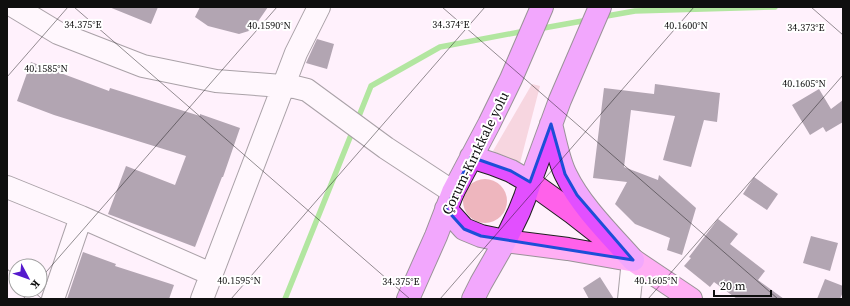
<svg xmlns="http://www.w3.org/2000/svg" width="850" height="306" font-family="'Source Serif 4',serif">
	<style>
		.green { fill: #eeb6be }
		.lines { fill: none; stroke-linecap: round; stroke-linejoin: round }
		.stream { stroke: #56d931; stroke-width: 5.5 }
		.building { fill: #554a59 }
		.minor-casing { stroke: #424242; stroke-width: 24 }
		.major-casing { stroke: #202020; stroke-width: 24 }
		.highway-casing { stroke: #202020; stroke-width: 24 }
		.minor { stroke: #fff; stroke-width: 22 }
		.major { stroke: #ff61ea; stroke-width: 22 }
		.highway { stroke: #e24fff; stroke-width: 22 }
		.marked { fill: none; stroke: #1d4ed8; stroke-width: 3; stroke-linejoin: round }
		.ticks { fill: none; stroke: #0f0f0f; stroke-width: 1; stroke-opacity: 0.45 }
		.labels { text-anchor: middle; stroke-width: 4; stroke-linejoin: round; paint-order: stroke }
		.street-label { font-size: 14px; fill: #0f0f0f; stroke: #fff }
		.ticks-label { font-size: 10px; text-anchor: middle; fill: #0f0f0f; stroke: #fff; stroke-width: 4; stroke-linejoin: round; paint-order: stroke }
	</style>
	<rect width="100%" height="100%" fill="#fff1fc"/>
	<!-- green -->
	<path class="green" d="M 532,84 L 540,86 L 520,163 L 493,151 Z
		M463 201a22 22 0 1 1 44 0a22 22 0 1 1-44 0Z"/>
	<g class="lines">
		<!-- stream -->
		<path class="stream" d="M 601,17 L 635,11 L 775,7
			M 538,29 L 588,20
			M 357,121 L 371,86 L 440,47 L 525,31
			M 285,299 L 353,130"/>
	</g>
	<!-- building -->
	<path class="building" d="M 109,7 L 158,7 L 151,24 Z
		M 200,7 L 268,7 L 252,30 L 239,34 L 208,26 L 195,17 Z
		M 317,39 L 334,44 L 327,69 L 306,63 Z
		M 31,62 L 109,91 L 110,88 L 200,116 L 200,114 L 240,128 L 223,177 L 222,177 L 195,247 L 108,214 L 126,166 L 175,185 L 186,156 L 54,115 L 17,101 Z
		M 655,84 L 720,93 L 717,122 L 704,120 L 691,167 L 663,160 L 675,116 L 631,110 L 624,167 L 658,180 L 659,175 L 696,208 L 682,255 L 667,250 L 670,238 L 635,224 L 615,204 L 627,182 L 593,178 L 604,88 L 654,94 Z
		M 819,89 L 831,109 L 843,100 L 843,122 L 826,132 L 823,127 L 810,135 L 792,105 Z
		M 754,177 L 778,194 L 767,210 L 743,194 Z
		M 718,219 L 738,234 L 730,244 L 765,271 L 758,280 L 784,299 L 737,299 L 714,282 L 710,287 L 684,266 L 691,258 L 689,257 Z
		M 811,236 L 838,243 L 830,271 L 803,263 Z
		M 83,252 L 116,264 L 115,266 L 174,285 L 169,299 L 67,299 Z
		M 600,277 L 614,299 L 589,299 L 583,288 Z
		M 825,279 L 843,286 L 843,292 L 840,299 L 817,299 Z"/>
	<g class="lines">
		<!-- minor casing -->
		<g class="minor-casing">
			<path id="minor" d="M 15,7 L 58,33 L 143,66 L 216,81 L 295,87 L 307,90 L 386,148 L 453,192
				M 7,187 L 81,217 L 211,274
				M 53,299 L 81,217
				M 202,299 L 296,53 L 319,7
				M 629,299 L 633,260"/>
		</g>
		<!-- major casing -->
		<g class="major-casing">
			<path id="major" d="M 530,182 L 573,213 L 633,260 L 691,299
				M 505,241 L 568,249 L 630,260"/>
		</g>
		<!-- highway casing -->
		<g class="highway-casing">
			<path id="highway" d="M 551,124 C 555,140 559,162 566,175 C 581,206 610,234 633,260
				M 471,157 L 493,164 L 511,171 L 530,182
				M 446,209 L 464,229 L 481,236 L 505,241
				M 408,299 L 436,236 L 453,192 L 489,124 L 511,79 L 542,7
				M 473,299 L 481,283 L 505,241 L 519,212 L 525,197 L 530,182 L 560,100 L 600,7"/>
		</g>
		<!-- minor -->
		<use href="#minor" class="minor"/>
		<!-- major -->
		<use href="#major" class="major"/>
		<!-- highway -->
		<use href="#highway" class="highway"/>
	</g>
	<!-- marked area -->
	<path d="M0 0H850V306H0ZM 551,124 L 565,174 L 577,195 L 633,260 L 481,236 L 464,229 L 446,209 L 471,157 L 511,171 L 530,182 Z" fill="#fff1fc" fill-opacity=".55" fill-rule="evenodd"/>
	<path class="marked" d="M 551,124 L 565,174 L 577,195 L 633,260 L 481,236 L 464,229 L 446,209 L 471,157 L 511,171 L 530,182 Z"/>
	<!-- ticks -->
	<path class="ticks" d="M 74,7 L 410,299M 442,7 L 778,299M 811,7 L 843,35M 7,77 L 68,7M 7,269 L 16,276M 40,279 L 277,7M 32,290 L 42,299M 23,299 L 31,290M 231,299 L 485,7M 440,299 L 694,7M 648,299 L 843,75"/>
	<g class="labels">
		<!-- street labels -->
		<g class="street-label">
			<text transform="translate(475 153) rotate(-64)" y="5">Çorum-Kırıkkale yolu</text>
		</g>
	</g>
	<g class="ticks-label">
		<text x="83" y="28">34.375°E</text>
		<text x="451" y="28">34.374°E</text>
		<text x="269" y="29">40.1590°N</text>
		<text x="686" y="29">40.1600°N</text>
		<text x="806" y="31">34.373°E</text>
		<text x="46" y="72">40.1585°N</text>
		<text x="804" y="87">40.1605°N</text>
		<text x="239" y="284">40.1595°N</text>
		<text x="656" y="284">40.1605°N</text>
		<text x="401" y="285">34.375°E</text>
	</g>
	<!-- border -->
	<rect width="850" height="306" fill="none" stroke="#0f0f0f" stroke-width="16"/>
	<!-- north arrow -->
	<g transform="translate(28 278) rotate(131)"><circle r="19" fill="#ffffff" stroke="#9f9f9f"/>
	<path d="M0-3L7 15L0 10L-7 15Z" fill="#5519cd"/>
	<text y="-6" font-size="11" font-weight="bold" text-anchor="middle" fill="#0f0f0f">K</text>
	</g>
	<!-- scale -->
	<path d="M714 290v6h57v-6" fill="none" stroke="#0f0f0f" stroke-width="2"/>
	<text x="720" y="290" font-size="12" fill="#0f0f0f" stroke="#ffffff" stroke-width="3" paint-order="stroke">20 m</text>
</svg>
